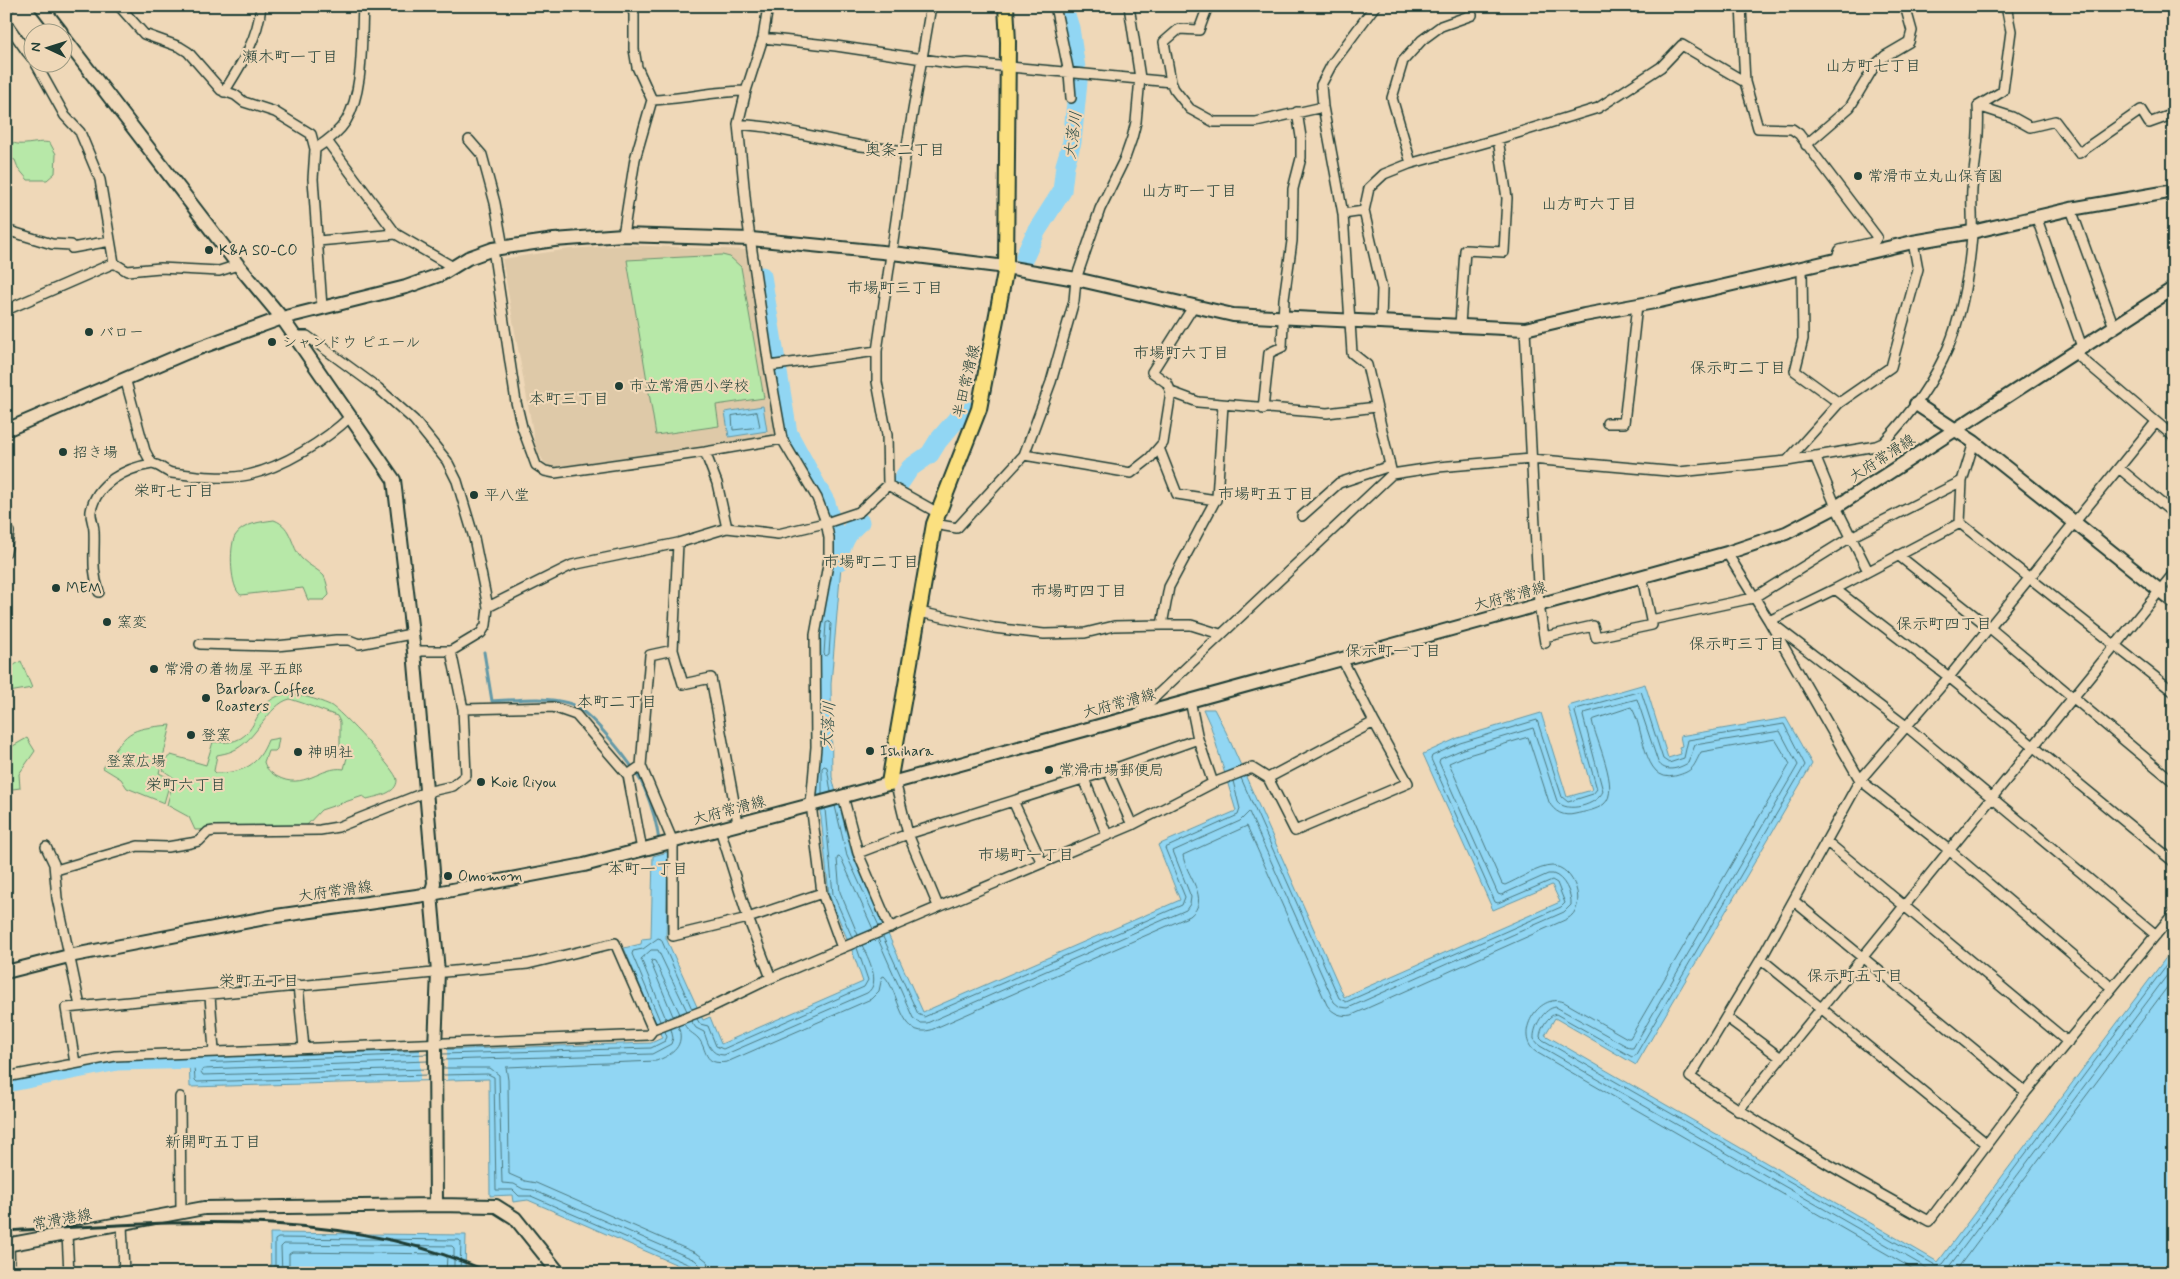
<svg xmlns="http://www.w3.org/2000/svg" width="2180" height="1279" font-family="Mynerve,'Klee One',sans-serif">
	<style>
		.built { fill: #dec9a8 }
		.green { fill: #b7e8a8; stroke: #6b926e; fill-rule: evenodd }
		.water { fill: #91d6f3; stroke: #6399a7 }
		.pier { fill: #efd8b8 }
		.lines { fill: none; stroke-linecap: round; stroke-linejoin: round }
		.shore { stroke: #4d7a80; stroke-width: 1 }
		.stream { stroke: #6399a7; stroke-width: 3 }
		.canal { stroke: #91d6f3; stroke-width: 11 }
		.river { stroke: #91d6f3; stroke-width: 19 }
		.street-casing { stroke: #1f3d34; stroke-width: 12 }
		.secondary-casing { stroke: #1f3d34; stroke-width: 16 }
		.primary-casing { stroke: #1f3d34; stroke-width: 18 }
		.street { stroke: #efd8b8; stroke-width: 9 }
		.secondary { stroke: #efd8b8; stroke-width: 12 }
		.primary { stroke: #fbe080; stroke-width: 14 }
		.rail { stroke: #1f3d34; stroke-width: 3 }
		.poi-dot { fill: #1f3d34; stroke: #efd8b8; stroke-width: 2 }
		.labels { text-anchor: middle; stroke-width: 4.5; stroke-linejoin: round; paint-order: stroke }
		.poi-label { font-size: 15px; fill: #1f3d34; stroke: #efd8b8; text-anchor: start }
		.street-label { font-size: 15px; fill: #1f3d34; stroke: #efd8b8 }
		.park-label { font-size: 15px; fill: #2e4e40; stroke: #efd8b8 }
		.neighbourhood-label { font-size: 16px; fill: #1f3d34; stroke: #efd8b8 }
		.water-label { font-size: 16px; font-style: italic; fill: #2a4c47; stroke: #efd8b8 }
	</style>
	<rect width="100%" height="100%" fill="#efd8b8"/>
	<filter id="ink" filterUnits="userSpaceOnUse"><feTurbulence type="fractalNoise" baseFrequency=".02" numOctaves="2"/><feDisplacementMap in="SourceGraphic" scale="10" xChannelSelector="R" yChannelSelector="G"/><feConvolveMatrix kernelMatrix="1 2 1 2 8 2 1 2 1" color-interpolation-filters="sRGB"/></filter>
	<g filter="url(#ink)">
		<!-- built -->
		<path class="built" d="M 624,245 L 747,250 L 777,435 L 556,467 L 549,466 L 544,462 L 536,449 L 502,259 L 570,249 Z"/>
		<!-- green -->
		<path class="green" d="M 6,136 C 14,152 36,139 50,143 L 56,154 L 55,173 L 47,180 L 28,180 L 18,168 L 15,160 L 6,158 Z
			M 722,255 L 730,257 L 741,267 L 764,398 L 716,405 L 719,426 L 656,435 L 627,260 Z
			M 274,520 C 293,527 290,546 302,559 C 309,566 318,569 324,576 C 327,582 328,589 329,595 L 324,600 L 308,600 L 303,588 L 241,595 C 230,589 229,547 235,536 C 243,523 261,522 274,520 Z
			M 21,661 L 32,688 L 9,692 L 6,685 L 6,670 Z
			M 285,694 C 300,694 316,699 330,705 C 339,709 397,771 397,780 C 397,794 377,796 367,799 L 363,796 L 321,810 L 306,826 L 195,830 L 189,817 L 167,805 L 174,778 L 163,770 L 166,759 L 171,755 L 206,765 L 213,742 C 265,748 246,702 285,694 ZM 290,699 C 307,704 320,710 337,716 L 340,722 L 340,748 L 349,750 L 344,769 C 321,765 304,792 276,776 C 270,772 266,769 264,762 L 268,751 L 275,751 L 277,749 L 279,738 L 268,740 C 258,766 243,773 216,773 L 214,771 L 217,755 C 222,754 228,753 232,751 C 256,742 268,704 290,699 Z
			M 171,725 L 159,773 L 171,779 L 164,803 L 127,788 L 121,779 L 103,768 C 128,731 126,729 171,725 Z
			M 27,738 L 35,751 L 19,774 L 20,788 L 6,790 L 6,750 Z"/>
		<!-- water -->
		<path class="water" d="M 763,406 L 767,431 L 729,437 L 725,412 Z
			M 834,529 L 841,542 L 847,538 L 842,554 L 831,684 L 832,777 L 852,854 L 923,1012 L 1180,900 L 1158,845 L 1236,811 L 1211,727 L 1203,709 L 1214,709 L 1226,732 L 1344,997 L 1560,902 L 1552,885 L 1493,910 L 1423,754 L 1458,738 L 1541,713 L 1567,797 L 1592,790 L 1568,706 L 1645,684 L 1668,758 L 1681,754 L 1679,747 L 1682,746 L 1680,736 L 1786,718 L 1812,764 L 1636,1065 L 1555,1018 L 1545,1035 L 1938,1262 L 2174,947 L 2174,1273 L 696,1273 L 528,1200 L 513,1202 L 512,1195 L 490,1196 L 489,1079 L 190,1087 L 189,1058 L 651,1043 L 662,1038 L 624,948 L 641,944 L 642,939 L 651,938 L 653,856 L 668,852 L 666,938 L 703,1020 L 710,1017 L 721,1044 L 863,982 L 853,953 L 829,895 L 821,817 L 816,791 L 819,635 L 833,550 Z
			M 270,1233 L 466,1235 L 465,1273 L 271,1273 Z"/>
		<!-- pier -->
		<path class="pier" d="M 447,1049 L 447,1080 L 420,1080 L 420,1050 Z"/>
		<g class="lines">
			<!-- shore -->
			<path class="shore" d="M 757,412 L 760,427 L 733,430 L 732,416 Z
				M 829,622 L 831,624 L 829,654 L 826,656 L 824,654 L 826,623 Z
				M 1241,778 L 1339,998 L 1346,1002 L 1561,907 L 1565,903 L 1557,883 L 1552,880 L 1498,903 L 1495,902 L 1431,759 L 1432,756 L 1460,743 L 1537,720 L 1562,797 L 1568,802 L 1593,794 L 1597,789 L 1575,712 L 1576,709 L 1641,691 L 1663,759 L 1669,763 L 1684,758 L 1688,740 L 1784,724 L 1805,765 L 1635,1056 L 1632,1057 L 1556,1014 C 1548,1015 1540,1029 1540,1037 L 1543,1040 L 1937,1266 L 1943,1264 L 2174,955
				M 822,794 L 822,768 L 824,766 L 827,767 L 831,792
				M 835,806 L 847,856 L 879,926
				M 825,809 L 833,894 L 852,937
				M 858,935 L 840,892 L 837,859 L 838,857 L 841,858 L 873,929
				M 883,937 L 918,1014 L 924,1017 L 1182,905 L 1185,897 L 1165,848 L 1238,815 L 1240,809 L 1233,781
				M 878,939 L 913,1018 L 920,1023 L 927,1023 L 1186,910 L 1190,904 L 1191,897 L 1173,851 L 1240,821 L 1249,812 L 1334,1002 L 1340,1007 L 1348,1008 L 1564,912 L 1571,905 C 1572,894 1564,877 1553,874 L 1548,874 L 1501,895 L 1498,894 L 1439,762 L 1440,759 L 1463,749 L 1533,728 L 1557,801 C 1566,814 1598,805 1603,791 L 1583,716 L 1584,713 L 1637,699 L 1658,762 C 1665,773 1678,769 1688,763 L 1695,745 L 1780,731 L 1798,765 L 1633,1048 L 1630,1048 L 1556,1007 C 1544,1008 1533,1027 1534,1039 L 1540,1046 L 1932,1271 L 1938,1273 L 1948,1268 L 2174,966
				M 673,1016 L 651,963 L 652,960 L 655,961 L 680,1014
				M 666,1019 L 641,959 L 651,950 L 658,950 L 687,1011
				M 697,1019 L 700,1024 L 708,1026 L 716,1046 L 723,1049 L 864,987 L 868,980 L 857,948
				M 660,1021 L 632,954 L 633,951 L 643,949 L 658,938 L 661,939 L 692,1009
				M 691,1021 L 696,1028 L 704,1032 C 708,1043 710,1055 724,1055 L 867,993 C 882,983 868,958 862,945
				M 684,1024 C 688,1032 693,1033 698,1038 C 708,1049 702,1066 727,1062 L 871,999 L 879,991 L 882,977 L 884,976 C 900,991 899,1039 931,1030 L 1190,916 C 1212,899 1185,875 1183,855 L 1247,826 L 1327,1005 C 1333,1014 1342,1017 1352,1015 L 1567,919 C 1589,907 1574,866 1552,866 C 1539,866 1517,880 1505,885 L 1502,884 L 1449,763 L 1465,756 L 1528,737 L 1549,802 C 1554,812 1564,817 1575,814 C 1584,812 1597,810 1604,804 C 1621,790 1595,739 1592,720 L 1631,707 C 1644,724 1642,784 1675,776 C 1694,771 1693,767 1701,752 L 1775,739 L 1790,764 L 1630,1038 L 1627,1038 L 1564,1002 C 1538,992 1513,1036 1536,1052 L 1920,1273
				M 678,1026 C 686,1046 672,1055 656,1061 L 506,1067 L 508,1080 L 509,1174 L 525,1181 L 536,1183 L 698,1254 L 707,1261 L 710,1273
				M 428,1054 L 197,1063 L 194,1066 L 195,1080 L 197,1082 L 428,1075
				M 443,1054 L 651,1048 L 665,1041 L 667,1037 L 665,1031
				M 443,1060 L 652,1054 L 671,1044 L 673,1038 L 671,1029
				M 428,1061 L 203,1069 L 201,1072 L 203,1075 L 428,1069
				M 443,1068 L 490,1068 L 499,1075 L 502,1183 L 514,1184 L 523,1189 L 533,1190 L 695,1260 L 700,1265 L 702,1273
				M 443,1075 L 488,1074 L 494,1077 L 496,1190 L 513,1190 L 519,1196 L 531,1196 L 692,1266 L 696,1273
				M 275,1273 L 275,1240 L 278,1238 L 459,1240 L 461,1242 L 460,1273
				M 282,1273 L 281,1247 L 284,1244 L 452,1246 L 454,1248 L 454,1273
				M 289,1273 L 289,1254 L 292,1252 L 444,1254 L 447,1256 L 446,1273
				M 1954,1273 L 2174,978"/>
			<!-- stream -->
			<path class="stream" d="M 484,652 L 492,701 C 517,700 544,696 568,703 C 589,708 634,766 644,787 C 651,804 657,823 659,841"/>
			<!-- canal -->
			<path class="canal" d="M 6,1087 L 117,1065 L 205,1063"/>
			<!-- river -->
			<path class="river" d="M 1025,256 L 1036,232 L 1062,191 L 1065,165 L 1072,142 L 1078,82 L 1070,28 L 1063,6
				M 762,276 L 788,433 L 826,503 L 840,552
				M 900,483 L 910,468 L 930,454 L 938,441 L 956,420 L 969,411
				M 839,561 C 840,546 848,531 860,522"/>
			<!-- street casing -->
			<g class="street-casing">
				<path id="street" d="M 119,6 L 144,34 L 180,47 L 188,52 L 221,90 L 235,95 L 244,102 L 275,112 L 311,134 L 315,149 L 313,179 L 322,307
					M 768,6 L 763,38 L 746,91 L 738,124 L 747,217 L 769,366 L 782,439 L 817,498 L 826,522 L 829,538 L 829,559 L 815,635 L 816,747 L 811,804 L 822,893 L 842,948
					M 1055,6 L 1069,73 L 1071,98
					M 1208,6 L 1199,30 L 1179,29 L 1164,42 L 1171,82 L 1174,89 L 1190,109 L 1214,122 L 1256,122 L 1323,107
					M 1375,6 L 1332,64 L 1321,85 L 1323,107 L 1343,214 L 1352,353 L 1367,365 L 1392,474
					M 1741,6 L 1745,82 L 1758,128 L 1792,129 L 1799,134 L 1877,237 L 1874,242 L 1840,250 L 1836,259
					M 6,9 L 10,6
					M 6,22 L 27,52 L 32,58
					M 763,38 L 836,46 L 956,64 L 967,63 L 1171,82
					M 35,62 L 65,116 L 80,132 L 100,180 L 114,263
					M 224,92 C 241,65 258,39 261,6
					M 652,100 C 683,99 714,91 746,91
					M 1978,106 L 2012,117 L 2030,127 L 2055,121 L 2079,153 L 2141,110 L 2149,123 L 2174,114
					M 1978,106 L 2003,91 L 2011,31 L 2006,6
					M 738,124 L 767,127 L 861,146 L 906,151
					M 469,140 L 482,155 L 495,203 L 503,247
					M 327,141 L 396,234 L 453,267
					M 1806,145 L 1850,107 L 1875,65 L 1885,56 L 1909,42 L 1912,31 L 1905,6
					M 315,149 C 326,142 339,132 346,121 C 364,91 361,41 363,6
					M 1411,163 L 1392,98 L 1403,61 L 1422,40 L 1441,26 L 1472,15
					M 2071,209 L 2114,327
					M 1343,214 L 1364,211
					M 2036,216 L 2082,347
					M 6,230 L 52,244 L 71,245 L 72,248 L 110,241
					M 623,235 L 635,159 L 652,100 L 637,67 L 634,49 L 634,14 L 631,6
					M 318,241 L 396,234
					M 493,249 L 516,402 L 522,427 L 536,465 L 545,471 L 555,473 L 705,452 L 782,439
					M 1802,268 L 1803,339 L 1795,371 L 1839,403
					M 6,310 L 114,263 L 127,271 L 160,268 L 219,271 L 238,265
					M 1381,322 L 1382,289 L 1364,211 L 1369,188 L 1384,174 L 1409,164 L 1498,139 L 1598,108 L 1661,67 L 1682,45 L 1745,82
					M 1460,325 L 1465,250 L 1504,252 L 1507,198 L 1498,139
					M 1525,329 L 1539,605 L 1545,643
					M 294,336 L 307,336 L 378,388 L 414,420 L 447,461 L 457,481 L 474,538 L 488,607 L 486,625 L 481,633 L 451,651 L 414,651
					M 2075,353 L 2174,437
					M 769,366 L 877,351
					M 125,378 L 145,451 L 152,464 C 161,465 165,472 172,473 C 196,476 224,480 248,475 C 283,467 325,441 351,416
					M 1171,392 L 1198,402 L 1327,413 L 1376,407
					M 1263,409 L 1269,353 L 1282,347 L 1284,299 L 1292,241 L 1293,189 L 1301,158 L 1301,137 L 1297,112
					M 2156,422 L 1949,677 L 1860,780 L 1761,959 L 1690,1077 C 1766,1130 1847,1176 1929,1221 L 2026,1092 L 2174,913
					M 1607,423 L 1624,423 L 1637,305
					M 1974,442 L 1962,481 L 1960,523 L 2174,692
					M 1159,448 L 1177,494 L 1216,500
					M 705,452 L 717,483 L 727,528
					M 1024,455 L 1131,473 L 1150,458 L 1163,443 L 1171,392 L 1167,383 L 1152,372 L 1193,307
					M 1815,456 L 1836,507 L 1868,571
					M 1787,461 L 1839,403 L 1891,367 L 1918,269 L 1913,242
					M 2119,468 L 2174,514
					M 888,485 L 938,513
					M 1302,516 L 1339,483 L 1390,466
					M 1960,523 L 1835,589 L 1769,621 L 1906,726 L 2156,935
					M 934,524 L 957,528 L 1024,455 L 1051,382 L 1074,301 L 1076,279 L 1100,209 L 1125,158 L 1132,138 L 1136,122 L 1140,78 L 1129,6
					M 6,532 L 9,532 L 6,552
					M 678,543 L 673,650 L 683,684 L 711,678 L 738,823
					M 1727,553 L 1769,621 L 1860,780 L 1949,850 L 2112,988
					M 1898,555 L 1990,628 L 2174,782
					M 1835,589 L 1949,677 L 2174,862
					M 99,592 C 91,568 95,554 94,531 C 94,524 90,518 91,511 C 96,483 126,468 152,464
					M 488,607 L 572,565 L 678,543 L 727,528 L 778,534 L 829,522 L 859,512 L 888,485 L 887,435 L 877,382 L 877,351 L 906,151 L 931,6
					M 919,612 L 994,628 L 1044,634 L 1085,633 L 1114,626 L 1162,625 L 1191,625 L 1220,634
					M 1651,620 L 1753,598 L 1851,537 L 1962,481
					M 1162,625 L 1169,587 L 1217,497 L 1223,405
					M 1544,637 L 1593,626 L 1596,637 L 1652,625 L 1642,577
					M 200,644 L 276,646 L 336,640 L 349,640 L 359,644 L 411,634
					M 1190,700 L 1198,739 L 1213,783
					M 463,709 L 553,707 L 576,715 L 628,775 L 642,850
					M 1137,714 L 1392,474 L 1438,467 L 1531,459 L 1679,472 L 1787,461 L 1876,446 L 1883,443 C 1945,378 1965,323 1972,235 C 1973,220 1971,204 1972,189 C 1975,160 1980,136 1978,106
					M 641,766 L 673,842 L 673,936 L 748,918 L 822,893
					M 1108,771 L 1132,825
					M 628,775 L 641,766 L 650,655 L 673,650
					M 1268,778 L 1295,831 L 1408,783 L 1374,722
					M 1084,779 L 1107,835
					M 895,781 L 908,834 L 938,906
					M 843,796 L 858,853 L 890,928
					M 1013,801 L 1042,863
					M 720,829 L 748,918 L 771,978
					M 1826,841 L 2068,1042
					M 46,847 L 54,864 L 57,898 L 80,1006
					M 858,853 L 908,834 L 1108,771 L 1198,739
					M 56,870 L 138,846 L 167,847 L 191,843 L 199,841 L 208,832 L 214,831 L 320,830 L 338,827 L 426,792 L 453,786 L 466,775 L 463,709 L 451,651
					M 1794,901 L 2026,1092
					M 1761,959 L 1987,1144
					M 298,985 L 304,1048
					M 210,996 L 214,1051
					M 1726,1017 L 1781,1058
					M 75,1063 L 66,1008 L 528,964 L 615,943 L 653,1030
					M 6,1077 L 115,1056 L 649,1035 L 653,1030 L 707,1009 L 771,978 L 1132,825 L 1213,783 L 1252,768 L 1268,778 L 1374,722 L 1342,659
					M 180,1097 L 181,1211
					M 1738,1111 L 2174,573
					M 122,1224 L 124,1273
					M 67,1235 L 69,1273
					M 9,1245 L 10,1273"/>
			</g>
			<!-- secondary casing -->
			<g class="secondary-casing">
				<path id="secondary" d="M 41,6 L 61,32
					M 62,35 L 238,265 L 282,318 L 394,480 L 414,651 L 434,883 L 431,894 L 438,972 L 435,1047 L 436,1205
					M 1916,404 L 1974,442 L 2174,602
					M 6,430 L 188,352 L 282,318 L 406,287 L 442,274 L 468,258 L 493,249 L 554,240 L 623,235 L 751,239 L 892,253 L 1006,267 L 1076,279 L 1233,315 L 1525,329 L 1584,315 L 1660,301 L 1913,242 L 1972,232 L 2071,209 L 2174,191
					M 6,972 L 69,956 L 276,916 L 431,894 L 584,865 L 837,798 L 1727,553 L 1786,533 L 1836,507 L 2174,288
					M 6,1245 L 204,1208 L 436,1205 L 496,1206 L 515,1218 L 559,1273"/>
			</g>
			<!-- primary casing -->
			<g class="primary-casing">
				<path id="primary" d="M 889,783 L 934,524 L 979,409 L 1006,267 L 1008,42 L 1006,6"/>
			</g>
			<!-- street -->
			<use href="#street" class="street"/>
			<!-- secondary -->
			<use href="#secondary" class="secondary"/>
			<!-- primary -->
			<use href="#primary" class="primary"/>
			<!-- rail -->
			<path class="rail" d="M 6,1231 C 169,1223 338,1204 491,1273"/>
		</g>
	</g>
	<!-- markers -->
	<g class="poi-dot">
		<circle cx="1858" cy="176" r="5"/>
		<circle cx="209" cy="250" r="5"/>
		<circle cx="89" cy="332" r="5"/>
		<circle cx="272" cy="342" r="5"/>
		<circle cx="619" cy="386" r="5"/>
		<circle cx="63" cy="452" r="5"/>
		<circle cx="474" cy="495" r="5"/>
		<circle cx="56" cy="588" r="5"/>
		<circle cx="107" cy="622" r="5"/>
		<circle cx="154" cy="669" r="5"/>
		<circle cx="206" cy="698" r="5"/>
		<circle cx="191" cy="735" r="5"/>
		<circle cx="870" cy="751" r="5"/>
		<circle cx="298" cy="752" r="5"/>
		<circle cx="1049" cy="770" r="5"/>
		<circle cx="481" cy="782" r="5"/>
		<circle cx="448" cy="876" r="5"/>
	</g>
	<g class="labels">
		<!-- poi labels -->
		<g class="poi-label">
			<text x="1868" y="181">常滑市立丸山保育園</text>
			<text x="219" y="255">K&amp;A SO-CO</text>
			<text x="99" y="337">バロー</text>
			<text x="282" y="347">シャンドウ ピエール</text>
			<text x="629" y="391">市立常滑西小学校</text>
			<text x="73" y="457">招き場</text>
			<text x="484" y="500">平八堂</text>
			<text x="66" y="593">MEM</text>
			<text x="117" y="627">窯変</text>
			<text x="164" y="674">常滑の着物屋 平五郎</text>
			<text x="216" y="694">Barbara Coffee<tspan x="216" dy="17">Roasters</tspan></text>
			<text x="201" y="740">登窯</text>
			<text x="880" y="756">Ishihara</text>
			<text x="308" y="757">神明社</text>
			<text x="1059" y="775">常滑市場郵便局</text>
			<text x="491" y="787">Koie Riyou</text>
			<text x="458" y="881">Omomom</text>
		</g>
		<!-- street labels -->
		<g class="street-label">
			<text transform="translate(966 381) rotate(-77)" y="5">半田常滑線</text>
			<text transform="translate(1882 458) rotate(-33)" y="5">大府常滑線</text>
			<text transform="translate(1510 596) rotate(-15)" y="5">大府常滑線</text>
			<text transform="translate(1119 703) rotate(-15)" y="5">大府常滑線</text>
			<text transform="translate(729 810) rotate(-15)" y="5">大府常滑線</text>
			<text transform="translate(335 891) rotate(-8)" y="5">大府常滑線</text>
			<text transform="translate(62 1219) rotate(-10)" y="5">常滑港線</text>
		</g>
		<!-- park labels -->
		<g class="park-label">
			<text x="136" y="766">登窯広場</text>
		</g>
		<!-- neighbourhood labels -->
		<g class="neighbourhood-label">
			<text x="290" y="62">瀬木町一丁目</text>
			<text x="1873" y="71">山方町七丁目</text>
			<text x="905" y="155">奥条二丁目</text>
			<text x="1189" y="196">山方町一丁目</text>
			<text x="1589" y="209">山方町六丁目</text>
			<text x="895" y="293">市場町三丁目</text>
			<text x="1181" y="358">市場町六丁目</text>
			<text x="1738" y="373">保示町二丁目</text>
			<text x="569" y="404">本町三丁目</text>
			<text x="174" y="496">栄町七丁目</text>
			<text x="1266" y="499">市場町五丁目</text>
			<text x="871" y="567">市場町二丁目</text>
			<text x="1079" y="596">市場町四丁目</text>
			<text x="1944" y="629">保示町四丁目</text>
			<text x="1737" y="649">保示町三丁目</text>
			<text x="1393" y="656">保示町一丁目</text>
			<text x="617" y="707">本町二丁目</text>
			<text x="186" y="790">栄町六丁目</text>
			<text x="1026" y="860">市場町一丁目</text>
			<text x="648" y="874">本町一丁目</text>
			<text x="1855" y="981">保示町五丁目</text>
			<text x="259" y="986">栄町五丁目</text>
			<text x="213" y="1147">新開町五丁目</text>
		</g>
		<!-- water labels -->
		<g class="water-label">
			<text transform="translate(1072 135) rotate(-82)" y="6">大落川</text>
			<text transform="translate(827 725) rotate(-86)" y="6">大落川</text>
		</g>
	</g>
	<!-- margin -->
	<rect width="2180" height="1279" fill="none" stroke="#efd8b8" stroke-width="25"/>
	<rect x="12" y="12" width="2155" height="1254" fill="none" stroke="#1f3d34" stroke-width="2" filter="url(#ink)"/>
	<!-- north arrow -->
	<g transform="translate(48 48) rotate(274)"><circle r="24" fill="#efd8b8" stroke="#9c9a83"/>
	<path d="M0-4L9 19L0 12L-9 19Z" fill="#1f3d34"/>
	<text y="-8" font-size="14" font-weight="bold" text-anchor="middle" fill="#1f3d34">N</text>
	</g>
</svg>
